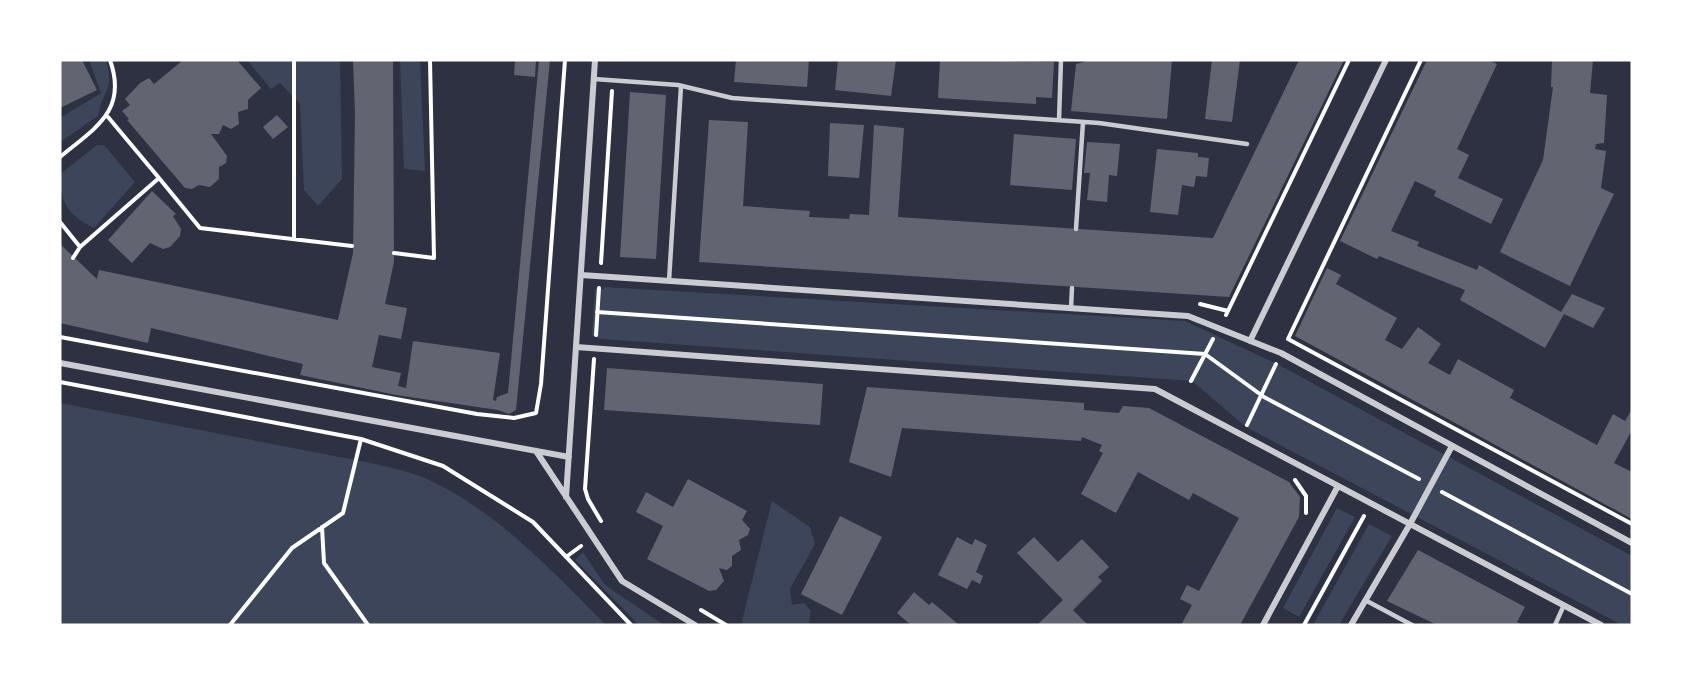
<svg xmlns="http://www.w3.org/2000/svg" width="1692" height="685" font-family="'DejaVu Sans',sans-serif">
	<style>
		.green { fill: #3c4559 }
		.building { fill: #626471 }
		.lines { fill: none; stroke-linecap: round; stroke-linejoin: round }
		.path { stroke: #fff; stroke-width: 4 }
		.service { stroke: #caccd0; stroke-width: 4.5 }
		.minor { stroke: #caccd0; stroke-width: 6 }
	</style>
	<rect width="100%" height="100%" fill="#2d3142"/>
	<!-- green -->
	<path class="green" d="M 89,60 L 106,60 C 115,90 103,89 98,116 L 60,142 L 60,118 L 101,93 Z
		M 247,60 L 340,60 L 342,179 L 318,206 L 304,190 L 300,104 L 280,83 L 271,89 Z
		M 400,60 L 420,60 L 425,171 L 404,169 Z
		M 97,145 L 104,145 L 135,182 L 94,228 C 68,215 60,203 60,174 Z
		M 604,287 L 1185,321 L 1279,365 L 1632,556 L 1632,625 L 1622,625 L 1246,427 L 1192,381 L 601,339 L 592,336 L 595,289 L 604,289 Z
		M 60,403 L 371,463 C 387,467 404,470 420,476 C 494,507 551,570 606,625 L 60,625 Z
		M 772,501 L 810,527 L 815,544 L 790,589 L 792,605 L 804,603 L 811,611 L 809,622 L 813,625 L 743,625 L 742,621 Z
		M 1337,508 L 1355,517 L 1299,617 L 1283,608 Z
		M 1369,524 L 1392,536 L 1339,625 L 1313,625 Z
		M 583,552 L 605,585 L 664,625 L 639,625 L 575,560 Z"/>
	<!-- building -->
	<path class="building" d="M 60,60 L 82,60 L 97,90 L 60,108 Z
		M 183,60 L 237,60 L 261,88 L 248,100 L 248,109 L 238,112 L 239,124 L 231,129 L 223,125 L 219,134 L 211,134 L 227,156 L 226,163 L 219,167 L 219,179 L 210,187 L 199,185 L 192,189 L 185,188 L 127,120 L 129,119 L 122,111 L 130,105 L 125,99 L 140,83 L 149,78 L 154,84 Z
		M 353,60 L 393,60 L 394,262 L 385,304 L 407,308 L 401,339 L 379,335 L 372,367 L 401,373 L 398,386 L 406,388 L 413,341 L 500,353 L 493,400 L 496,401 L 497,397 L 508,393 L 539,60 L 550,60 L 516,410 L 509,414 L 498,410 L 396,395 L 300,375 L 303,364 L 151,328 L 148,343 L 60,323 L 60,244 L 97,279 L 99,270 L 338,320 L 353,253 L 355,114 Z
		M 515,60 L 536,60 L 535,77 L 514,75 Z
		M 736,60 L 809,60 L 807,87 L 734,82 Z
		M 838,60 L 896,60 L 891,96 L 835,90 Z
		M 940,60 L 1054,62 L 1052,98 L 1036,97 L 1036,104 L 938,98 Z
		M 1091,60 L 1172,60 L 1167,119 L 1071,111 L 1076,64 Z
		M 1212,60 L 1240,60 L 1232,122 L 1205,119 Z
		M 1299,60 L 1344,60 L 1229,297 L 699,262 L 709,120 L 748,122 L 743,206 L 810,211 L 809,217 L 849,219 L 850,214 L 869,215 L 874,125 L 904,128 L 898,217 L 1213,238 Z
		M 1427,60 L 1488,60 L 1497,64 L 1457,149 L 1469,155 L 1458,178 L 1503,199 L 1491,224 L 1434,196 L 1436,191 L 1415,181 L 1391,231 L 1419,242 L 1417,246 L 1477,270 L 1479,265 L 1561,312 L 1572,294 L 1605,308 L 1593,328 L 1564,314 L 1545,348 L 1460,300 L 1465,290 L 1379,256 L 1377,259 L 1340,241 Z
		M 1552,60 L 1593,60 L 1590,93 L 1607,95 L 1604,143 L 1596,144 L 1595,149 L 1606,151 L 1601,188 L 1614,194 L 1570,286 L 1500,252 L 1543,160 L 1553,87 L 1551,87 Z
		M 630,92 L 666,95 L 656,259 L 620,257 Z
		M 277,115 L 288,127 L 273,139 L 263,127 Z
		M 830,123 L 864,125 L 859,178 L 828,176 Z
		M 1014,134 L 1076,139 L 1072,190 L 1010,185 Z
		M 1087,142 L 1120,144 L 1117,176 L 1109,175 L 1107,202 L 1087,200 L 1090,173 L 1084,173 Z
		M 1157,149 L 1198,153 L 1198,157 L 1209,158 L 1207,177 L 1196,176 L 1194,187 L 1182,185 L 1178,215 L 1150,212 Z
		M 152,191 L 176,214 L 173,216 L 181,229 L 180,236 L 170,247 L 163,249 L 150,243 L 132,263 L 108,240 Z
		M 1327,268 L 1341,275 L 1336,284 L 1397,318 L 1385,340 L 1402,349 L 1418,327 L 1441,344 L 1428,363 L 1450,375 L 1458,359 L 1514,390 L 1510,398 L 1597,445 L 1613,414 L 1625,421 L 1632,409 L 1632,430 L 1614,463 L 1632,472 L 1632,519 L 1295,336 Z
		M 607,368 L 823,384 L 820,425 L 604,410 Z
		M 867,387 L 1084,403 L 1084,410 L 1095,411 L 1119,413 L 1123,406 L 1149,408 L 1289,482 L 1300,497 L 1299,517 L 1240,625 L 1181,625 L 1192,605 L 1180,599 L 1187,585 L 1199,591 L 1239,518 L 1193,493 L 1189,500 L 1138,472 L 1116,513 L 1081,494 L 1103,453 L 1099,451 L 1102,445 L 1082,437 L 1081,441 L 902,428 L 891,477 L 849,462 Z
		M 688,479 L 747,511 L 742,520 L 750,529 L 748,535 L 739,540 L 741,550 L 732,556 L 732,566 L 727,570 L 719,568 L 724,581 L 716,590 L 709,591 L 647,559 L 663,526 L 636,512 L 646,492 L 673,507 Z
		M 840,516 L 882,537 L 842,615 L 801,594 Z
		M 957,537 L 972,545 L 975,539 L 987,545 L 976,572 L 983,576 L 980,584 L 972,580 L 967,589 L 938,575 Z
		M 1034,537 L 1058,562 L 1082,539 L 1109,567 L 1098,577 L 1102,581 L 1073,610 L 1088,625 L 1037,625 L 1063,600 L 1017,553 Z
		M 1418,550 L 1525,607 L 1517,622 L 1523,625 L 1437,625 L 1387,601 Z
		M 914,592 L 929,605 L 932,602 L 959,625 L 911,625 L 897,613 Z"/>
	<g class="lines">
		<!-- path -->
		<path class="path" d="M 1421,60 L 1288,339 L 1632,524
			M 60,157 C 95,128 128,111 110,60
			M 159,178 L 200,228 L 352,246
			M 60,222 L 80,247 L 73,258
			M 294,239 L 294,60
			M 80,247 L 159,178 L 108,117
			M 394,253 L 434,258 L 430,60
			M 601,263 L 612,91
			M 1200,304 L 1228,311
			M 597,312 L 1205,354 L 1264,397 L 1419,479
			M 1226,315 L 1349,60
			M 596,335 L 599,288
			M 60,337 L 477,414 L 514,418 L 536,413 L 541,384 L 565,60
			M 594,359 L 585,489 L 588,499 L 601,521
			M 1191,381 L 1213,339
			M 60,382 L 361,439 L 443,466 L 533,522 L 631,625
			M 1247,425 L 1276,364
			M 1295,480 L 1306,496 L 1306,513
			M 1442,492 L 1632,594
			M 322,527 L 324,563 L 368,625
			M 566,557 L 581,546
			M 701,610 L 726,625
			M 230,625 L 292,548 L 343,513 L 361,439
			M 1304,625 L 1364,516"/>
		<!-- service -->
		<path class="service" d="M 594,79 L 678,85 L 732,98 L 1099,123 L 1247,144
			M 1059,120 L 1061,60
			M 1076,229 L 1083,122
			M 669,281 L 681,86
			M 1071,308 L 1072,288
			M 1365,600 L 1412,625
			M 1555,625 L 1564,605"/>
		<!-- minor -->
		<path class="minor" d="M 581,275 L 1188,316 L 1281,353 L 1632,543
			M 1250,341 L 1386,60
			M 576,347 L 1155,389 L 1601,625
			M 60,363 L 569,457
			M 536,451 L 622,581 L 695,625
			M 566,497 L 595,60
			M 1263,625 L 1338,486
			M 1351,625 L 1410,524 L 1452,446"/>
	</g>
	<!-- border -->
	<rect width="1692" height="685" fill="none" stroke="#ffffff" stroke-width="123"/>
</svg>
